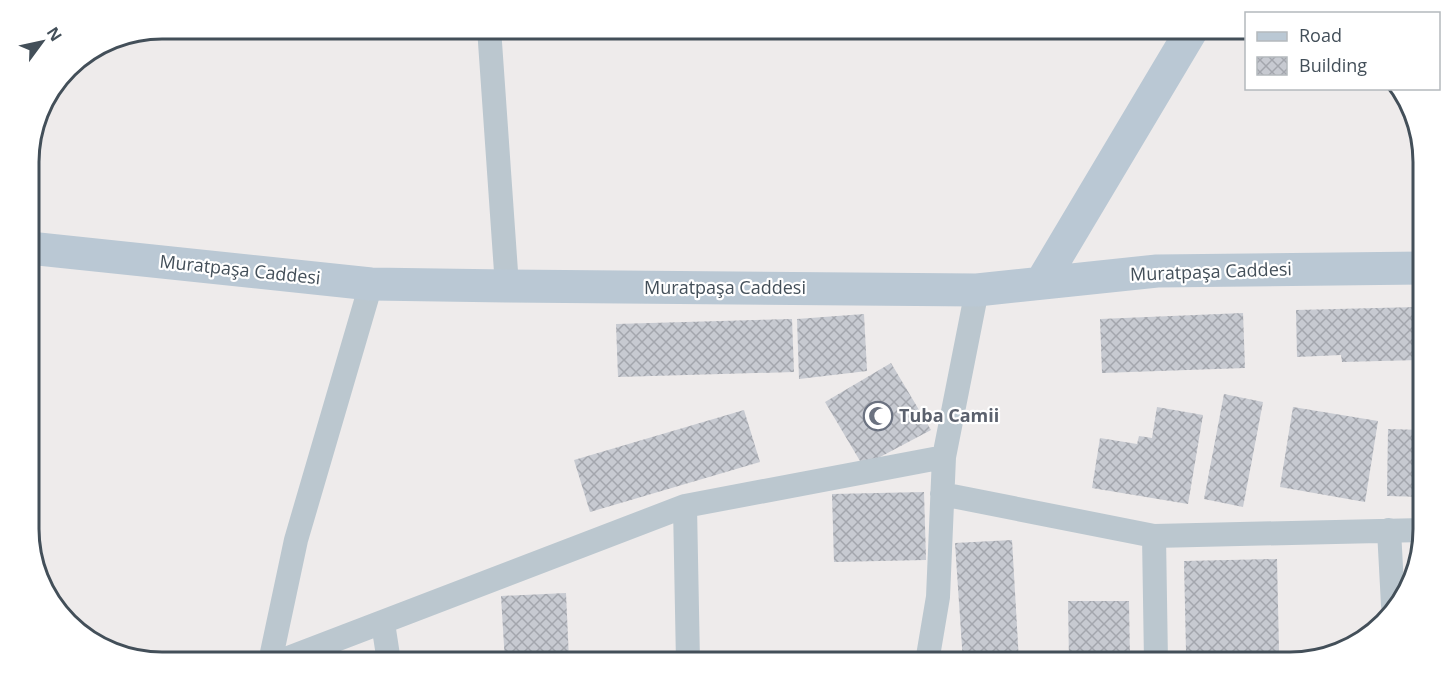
<svg xmlns="http://www.w3.org/2000/svg" width="1452" height="691" font-family="'Open Sans',sans-serif">
	<style>
		.building { fill: url(#building-cross-hatch) }
		.lines { fill: none; stroke-linecap: round; stroke-linejoin: round }
		.street { stroke: #bbc7cf; stroke-width: 24 }
		.secondary { stroke: #bac8d4; stroke-width: 33 }
		.labels { text-anchor: middle; stroke-width: 4.5; stroke-linejoin: round; paint-order: stroke }
		.street-label { font-size: 18px; fill: #434f59; stroke: #fff }
		.worship-label { font-size: 18px; font-weight: bold; fill: #5b616d; stroke: #fff; text-anchor: start }
		.rim { fill: none; stroke: #434f59; stroke-width: 3 }
	</style>
	<defs>
		<pattern id="building-cross-hatch" width="8" height="8" patternUnits="userSpaceOnUse" patternTransform="scale(1.5)"><rect width="8" height="8" fill="#c7cad1"/><path d="M0 0l8 8M0 8l8-8" fill="none" stroke="#a3a6ad"/></pattern>
	</defs>
	<rect width="100%" height="100%" fill="#eeebeb"/>
	<!-- building -->
	<path class="building" d="M 1418,307 L 1419,360 L 1342,362 L 1341,355 L 1297,357 L 1296,310 Z
		M 1243,313 L 1245,368 L 1102,373 L 1100,319 Z
		M 864,314 L 867,371 L 799,379 L 797,319 Z
		M 792,319 L 794,372 L 618,377 L 616,324 Z
		M 891,363 L 931,430 L 863,466 L 825,402 Z
		M 1224,394 L 1263,402 L 1243,507 L 1204,499 Z
		M 1157,407 L 1203,415 L 1188,504 L 1092,488 L 1100,438 L 1137,444 L 1139,436 L 1152,438 Z
		M 1293,407 L 1378,421 L 1365,502 L 1280,487 Z
		M 744,410 L 760,462 L 590,512 L 574,460 Z
		M 1388,429 L 1423,430 L 1423,497 L 1387,496 Z
		M 924,492 L 926,560 L 834,562 L 832,494 Z
		M 1012,540 L 1019,662 L 963,662 L 955,543 Z
		M 1277,559 L 1279,651 L 1186,652 L 1184,561 Z
		M 566,593 L 569,660 L 505,662 L 501,596 Z
		M 1068,601 L 1129,601 L 1130,662 L 1069,662 Z"/>
	<g class="lines">
		<!-- street -->
		<path class="street" d="M 489,28 L 507,286
			M 942,494 L 1154,536 L 1423,530
			M 685,506 L 688,662
			M 1389,530 L 1393,605
			M 1154,536 L 1156,662
			M 383,623 L 389,662
			M 270,662 L 296,540 L 371,284
			M 278,662 L 685,506 L 944,457
			M 927,662 L 938,597 L 944,457 L 977,290"/>
		<!-- secondary -->
		<path class="secondary" d="M 29,248 L 371,284 L 507,286 L 977,290 L 1157,271 L 1423,268
			M 1041,283 L 1193,28"/>
	</g>
	<!-- icons -->
	<defs>
		<g id="mosque-ring" transform="scale(1.5)"><circle r="9.5" fill="#fff" stroke="#6b7280" stroke-width="1.5"/><path d="M3.5-4.9A6 6 0 1 0 3.5 4.9A5 5 0 1 1 3.5-4.9Z" fill="#6b7280"/></g>
	</defs>
	<g fill-rule="evenodd">
		<use href="#mosque-ring" x="878" y="416"/>
	</g>
	<g class="labels">
		<!-- street labels -->
		<g class="street-label">
			<text transform="translate(240 270) rotate(6)" y="6">Muratpaşa Caddesi</text>
			<text transform="translate(1211 272) rotate(-2)" y="6">Muratpaşa Caddesi</text>
			<text x="725" y="294">Muratpaşa Caddesi</text>
		</g>
		<!-- worship labels -->
		<g class="worship-label">
			<text x="899" y="422">Tuba Camii</text>
		</g>
	</g>
	<!-- crop -->
	<path d="M0 0H1452V691H0ZM162 39H1290A123 123 0 0 1 1413 162V529A123 123 0 0 1 1290 652H162A123 123 0 0 1 39 529V162A123 123 0 0 1 162 39Z" fill="#fff" fill-rule="evenodd"/>
	<path class="rim" d="M162 39H1290A123 123 0 0 1 1413 162V529A123 123 0 0 1 1290 652H162A123 123 0 0 1 39 529V162A123 123 0 0 1 162 39Z"/>
	<!-- legend -->
	<rect x="1245" y="12" width="195" height="78" fill="#ffffff" stroke="#b4b9bd" stroke-width="1.5"/>
	<rect x="1257" y="32" width="30" height="9" fill="#bac8d4" stroke="#b4b9bd" stroke-width="1.5"/>
	<text x="1299" y="42" font-size="18" fill="#434f59">Road</text>
	<rect x="1257" y="57" width="30" height="18" fill="url(#building-cross-hatch)" stroke="#b4b9bd" stroke-width="1.5"/>
	<text x="1299" y="72" font-size="18" fill="#434f59">Building</text>
	<!-- north arrow -->
	<g transform="translate(42 42) rotate(57)" stroke="#ffffff" stroke-width="4.5" paint-order="stroke">
	<path d="M0-4.5L10 22L0 15L-10 22Z" fill="#434f59"/>
	<text y="-9" font-size="16" font-weight="bold" text-anchor="middle" fill="#434f59">N</text>
	</g>
</svg>
